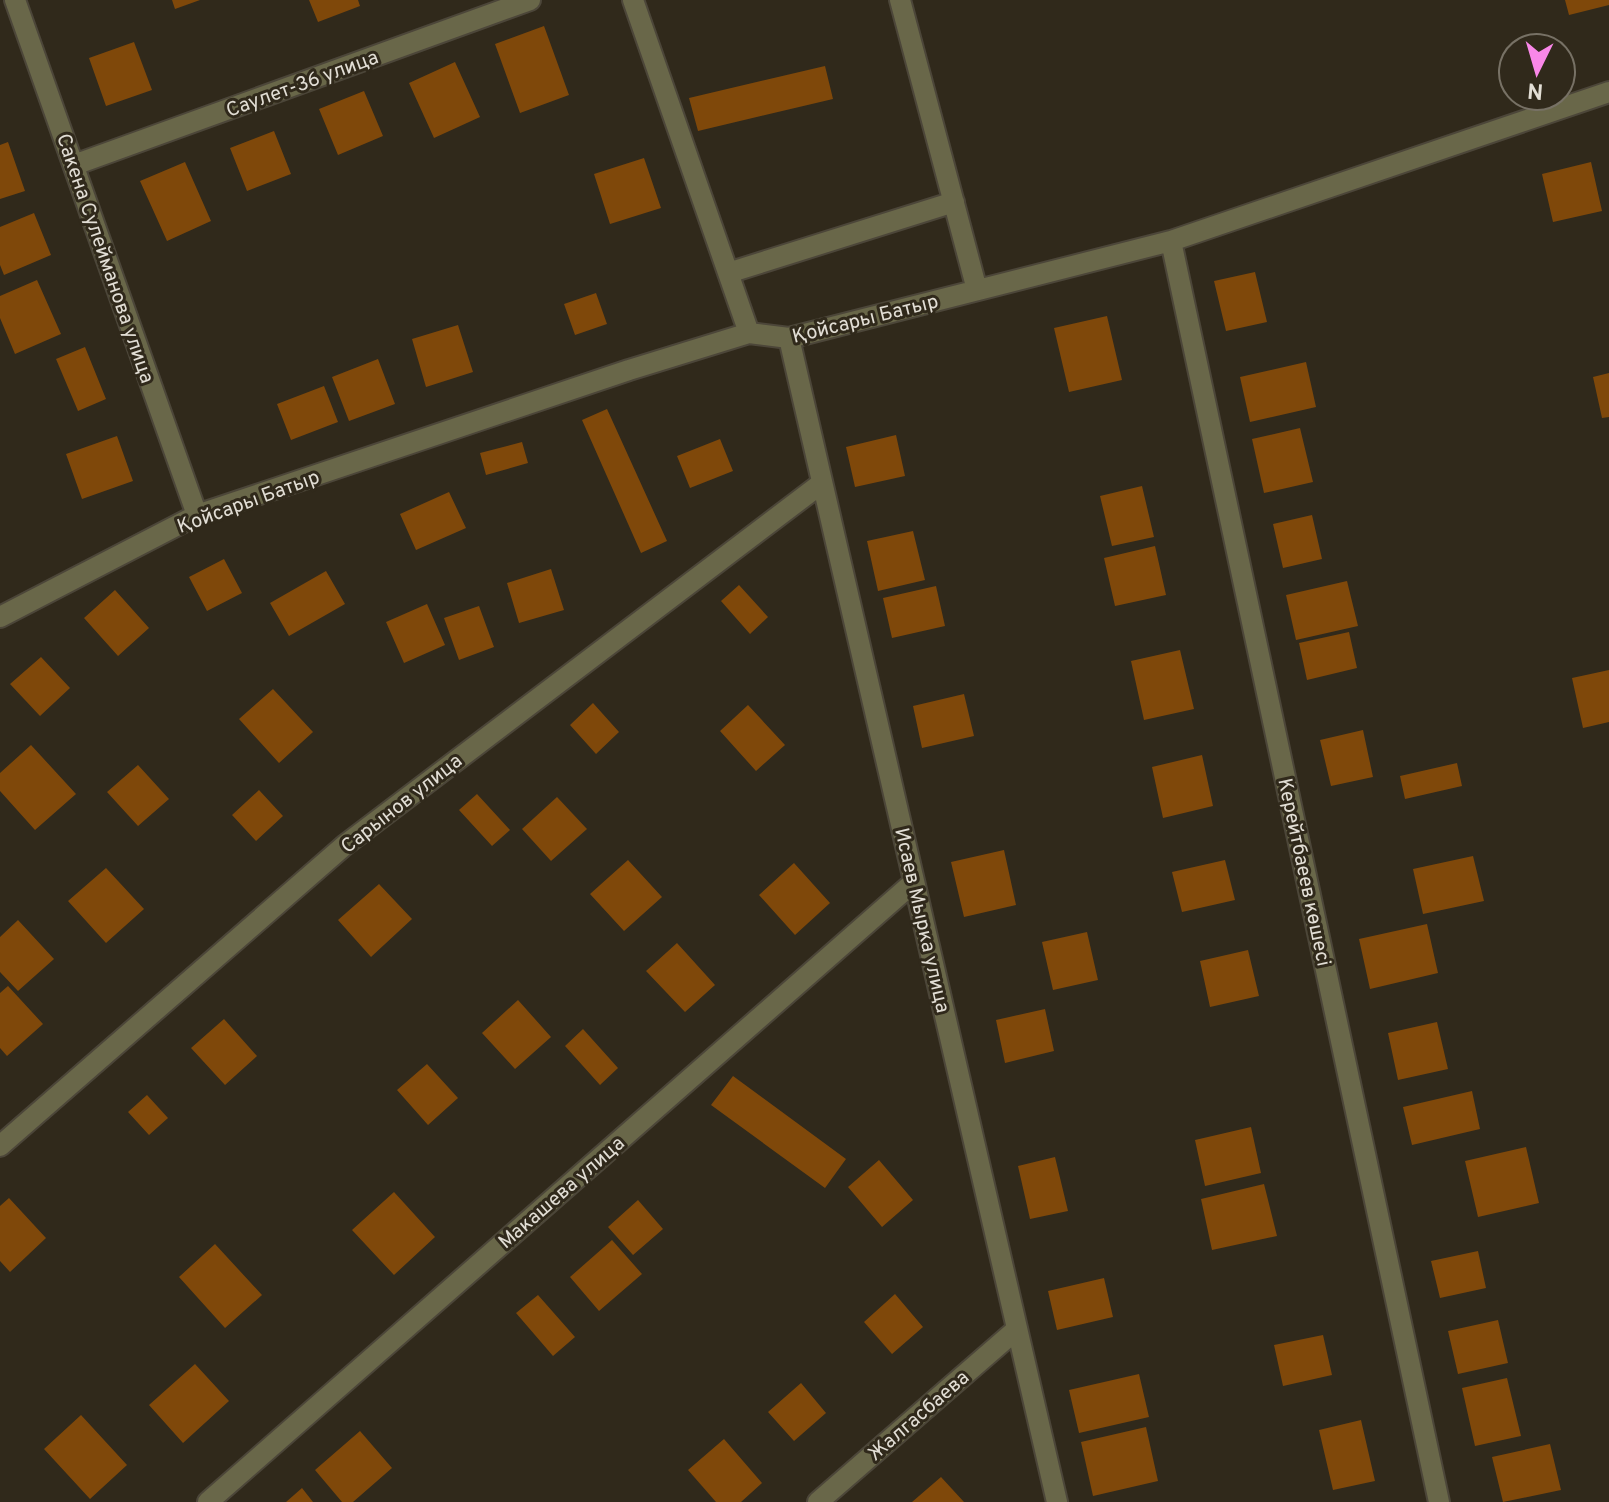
<svg xmlns="http://www.w3.org/2000/svg" width="1609" height="1502" font-family="Overpass,sans-serif">
	<style>
		.building { fill: #7f480a }
		.lines { fill: none; stroke-linecap: round; stroke-linejoin: round }
		.minor-casing { stroke: #4c4639; stroke-width: 24 }
		.minor { stroke: #696749; stroke-width: 20 }
		.labels { text-anchor: middle; stroke-width: 6; stroke-linejoin: round; paint-order: stroke }
		.street-label { font-size: 20px; fill: #e2ded5; stroke: #30291b }
	</style>
	<rect width="100%" height="100%" fill="#30291b"/>
	<!-- building -->
	<path class="building" d="M 172,0 L 200,0 L 175,9 Z
		M 309,0 L 358,0 L 360,6 L 318,22 Z
		M 1565,0 L 1609,0 L 1609,5 L 1569,15 Z
		M 544,26 L 569,95 L 520,113 L 495,44 Z
		M 134,42 L 152,90 L 106,106 L 89,58 Z
		M 455,62 L 480,117 L 434,138 L 409,83 Z
		M 825,66 L 833,99 L 698,131 L 689,98 Z
		M 364,91 L 383,136 L 338,155 L 319,109 Z
		M 274,131 L 291,174 L 247,191 L 230,148 Z
		M 8,142 L 25,191 L 0,199 L 0,145 Z
		M 644,158 L 661,208 L 610,224 L 594,174 Z
		M 185,162 L 211,221 L 167,241 L 140,181 Z
		M 1591,162 L 1602,211 L 1553,222 L 1542,174 Z
		M 34,213 L 51,255 L 4,275 L 0,265 L 0,227 Z
		M 1255,272 L 1267,322 L 1226,331 L 1214,281 Z
		M 37,280 L 61,334 L 15,354 L 0,318 L 0,296 Z
		M 596,293 L 607,324 L 575,335 L 564,304 Z
		M 1107,316 L 1122,380 L 1069,392 L 1054,328 Z
		M 458,325 L 473,372 L 426,387 L 412,339 Z
		M 85,347 L 106,399 L 78,411 L 56,359 Z
		M 378,359 L 395,404 L 349,421 L 332,377 Z
		M 1306,362 L 1316,407 L 1250,422 L 1240,377 Z
		M 1609,373 L 1609,417 L 1602,418 L 1593,377 Z
		M 324,386 L 338,422 L 291,440 L 277,404 Z
		M 607,409 L 667,541 L 641,553 L 582,420 Z
		M 1300,428 L 1313,482 L 1264,493 L 1252,439 Z
		M 896,435 L 905,476 L 855,487 L 846,447 Z
		M 117,436 L 133,481 L 82,499 L 66,454 Z
		M 720,439 L 733,471 L 690,488 L 677,456 Z
		M 522,442 L 528,463 L 486,475 L 480,453 Z
		M 1142,486 L 1154,537 L 1112,546 L 1100,496 Z
		M 449,492 L 466,528 L 416,550 L 400,514 Z
		M 1312,515 L 1322,559 L 1283,568 L 1273,524 Z
		M 913,531 L 925,580 L 878,591 L 867,541 Z
		M 1155,546 L 1166,595 L 1115,606 L 1104,558 Z
		M 224,559 L 242,593 L 207,611 L 189,577 Z
		M 551,569 L 564,610 L 519,623 L 507,583 Z
		M 326,571 L 345,604 L 289,636 L 270,603 Z
		M 1347,581 L 1358,626 L 1296,640 L 1286,595 Z
		M 739,585 L 768,617 L 750,634 L 721,601 Z
		M 936,586 L 945,626 L 892,638 L 883,598 Z
		M 115,590 L 149,628 L 118,656 L 84,618 Z
		M 427,604 L 445,645 L 404,663 L 386,622 Z
		M 479,606 L 494,647 L 459,660 L 444,618 Z
		M 1349,632 L 1357,668 L 1307,680 L 1299,643 Z
		M 1180,650 L 1194,709 L 1144,720 L 1131,661 Z
		M 41,657 L 70,688 L 40,716 L 10,684 Z
		M 1609,670 L 1609,722 L 1583,728 L 1572,678 Z
		M 273,689 L 313,732 L 279,763 L 239,719 Z
		M 964,694 L 974,736 L 922,748 L 913,706 Z
		M 593,703 L 619,732 L 596,754 L 570,725 Z
		M 748,705 L 785,745 L 756,771 L 720,731 Z
		M 1363,730 L 1373,777 L 1331,786 L 1320,740 Z
		M 31,745 L 76,794 L 35,830 L 0,791 L 0,773 Z
		M 1202,755 L 1213,806 L 1163,818 L 1152,767 Z
		M 1457,763 L 1462,786 L 1405,799 L 1400,776 Z
		M 138,765 L 169,799 L 138,826 L 107,792 Z
		M 259,790 L 283,816 L 256,841 L 232,815 Z
		M 477,794 L 510,830 L 492,846 L 459,810 Z
		M 557,797 L 587,829 L 551,861 L 522,829 Z
		M 1004,850 L 1016,905 L 964,917 L 951,862 Z
		M 1473,856 L 1484,901 L 1423,914 L 1413,869 Z
		M 628,860 L 662,897 L 624,931 L 590,894 Z
		M 1225,860 L 1235,900 L 1182,912 L 1172,872 Z
		M 794,863 L 830,903 L 795,935 L 759,895 Z
		M 106,868 L 144,909 L 106,943 L 68,901 Z
		M 379,884 L 412,919 L 371,957 L 338,920 Z
		M 18,920 L 54,959 L 18,991 L 0,972 L 0,937 Z
		M 1427,924 L 1438,973 L 1370,989 L 1359,939 Z
		M 1087,932 L 1098,980 L 1053,990 L 1042,942 Z
		M 677,943 L 715,985 L 685,1012 L 646,971 Z
		M 1248,950 L 1259,996 L 1210,1007 L 1200,961 Z
		M 8,986 L 43,1024 L 7,1056 L 0,1048 L 0,993 Z
		M 518,1000 L 551,1037 L 515,1069 L 482,1033 Z
		M 1045,1009 L 1054,1051 L 1005,1063 L 996,1020 Z
		M 224,1019 L 257,1056 L 225,1085 L 191,1048 Z
		M 1437,1022 L 1448,1069 L 1398,1080 L 1388,1033 Z
		M 583,1029 L 618,1068 L 600,1085 L 565,1046 Z
		M 427,1064 L 458,1098 L 428,1125 L 397,1090 Z
		M 733,1076 L 846,1159 L 825,1188 L 711,1105 Z
		M 1472,1091 L 1480,1129 L 1412,1145 L 1403,1107 Z
		M 147,1095 L 168,1118 L 149,1135 L 128,1112 Z
		M 1251,1127 L 1261,1173 L 1205,1186 L 1195,1140 Z
		M 1526,1147 L 1539,1203 L 1478,1217 L 1465,1161 Z
		M 1055,1157 L 1068,1211 L 1030,1219 L 1018,1166 Z
		M 879,1160 L 913,1200 L 882,1227 L 848,1187 Z
		M 1264,1184 L 1277,1236 L 1212,1250 L 1201,1199 Z
		M 394,1192 L 435,1237 L 394,1275 L 352,1230 Z
		M 9,1198 L 46,1238 L 10,1272 L 0,1261 L 0,1206 Z
		M 638,1200 L 663,1229 L 633,1255 L 608,1227 Z
		M 612,1240 L 642,1274 L 599,1311 L 570,1277 Z
		M 215,1244 L 262,1295 L 225,1328 L 179,1277 Z
		M 1478,1251 L 1486,1288 L 1440,1298 L 1431,1261 Z
		M 1104,1278 L 1113,1317 L 1057,1330 L 1048,1291 Z
		M 895,1294 L 923,1327 L 892,1354 L 864,1322 Z
		M 538,1295 L 575,1337 L 553,1356 L 516,1313 Z
		M 1498,1320 L 1508,1363 L 1458,1374 L 1448,1331 Z
		M 1323,1335 L 1332,1375 L 1283,1386 L 1274,1345 Z
		M 195,1364 L 229,1401 L 183,1443 L 149,1405 Z
		M 1139,1374 L 1149,1417 L 1079,1433 L 1069,1390 Z
		M 1507,1378 L 1521,1436 L 1475,1446 L 1462,1388 Z
		M 801,1383 L 826,1413 L 794,1441 L 768,1412 Z
		M 81,1415 L 127,1465 L 90,1499 L 44,1449 Z
		M 1361,1420 L 1375,1481 L 1333,1490 L 1319,1430 Z
		M 1146,1427 L 1158,1481 L 1093,1496 L 1081,1442 Z
		M 360,1431 L 392,1468 L 353,1502 L 342,1502 L 315,1470 Z
		M 724,1439 L 762,1483 L 741,1502 L 716,1502 L 688,1470 Z
		M 1550,1444 L 1561,1490 L 1503,1502 L 1492,1457 Z
		M 941,1477 L 964,1502 L 912,1502 Z
		M 302,1488 L 313,1502 L 286,1502 Z"/>
	<g class="lines">
		<!-- minor casing -->
		<g class="minor-casing">
			<path id="minor" d="M 15,0 L 197,515
				M 633,0 L 749,333
				M 900,0 L 977,290
				M 74,165 L 530,0
				M 1171,241 L 1439,1502
				M 728,273 L 954,202
				M 789,338 L 1057,1502
				M 0,617 L 197,515 L 629,370 L 749,333 L 789,338 L 1171,241 L 1609,92
				M 0,1146 L 345,845 L 822,483
				M 208,1502 L 914,882
				M 818,1502 L 1017,1329"/>
		</g>
		<!-- minor -->
		<use href="#minor" class="minor"/>
	</g>
	<g class="labels">
		<!-- street labels -->
		<g class="street-label">
			<text transform="translate(302 83) rotate(-20)" y="7">Саулет-36 улица</text>
			<text transform="translate(106 258) rotate(71)" y="7">Сакена Сулейманова улица</text>
			<text transform="translate(865 318) rotate(-14)" y="7">Қойсары Батыр</text>
			<text transform="translate(248 501) rotate(-20)" y="7">Қойсары Батыр</text>
			<text transform="translate(401 803) rotate(-38)" y="7">Сарынов улица</text>
			<text transform="translate(1305 872) rotate(78)" y="7">Керейтбаеев көшесі</text>
			<text transform="translate(923 920) rotate(77)" y="7">Исаев Мырка улица</text>
			<text transform="translate(561 1192) rotate(-41)" y="7">Макашева улица</text>
			<text transform="translate(918 1415) rotate(-41)" y="7">Жалгасбаева</text>
		</g>
	</g>
	<!-- north arrow -->
	<g transform="translate(1537 72) rotate(185)"><circle r="38" fill="#30291b" stroke="#777165" stroke-width="2"/>
	<path d="M0-6L14 30L0 20L-14 30Z" fill="#f987e8"/>
	<text y="-12" font-size="22" font-weight="bold" text-anchor="middle" fill="#e2ded5">N</text>
	</g>
</svg>
